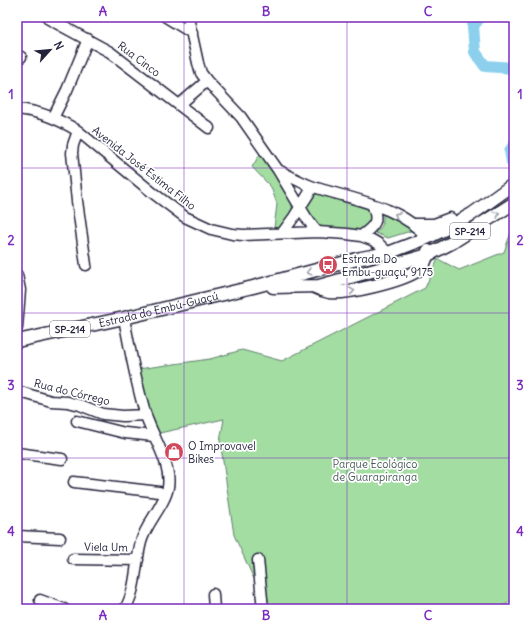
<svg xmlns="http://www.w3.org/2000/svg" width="531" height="626" font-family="Delius,sans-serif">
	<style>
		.green { fill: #a3dda2; stroke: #62806e }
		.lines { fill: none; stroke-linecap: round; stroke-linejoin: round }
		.river { stroke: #8cd0ed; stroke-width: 12 }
		.minor-casing { stroke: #22223b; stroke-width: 13 }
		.major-casing { stroke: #22223b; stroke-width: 15 }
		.minor { stroke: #fff; stroke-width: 10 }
		.major { stroke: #fff; stroke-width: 12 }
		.oneway { stroke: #9c9ca7 }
		.grid { fill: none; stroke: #7b2cbf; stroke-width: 1; stroke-opacity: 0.55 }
		.labels { text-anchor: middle; stroke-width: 3.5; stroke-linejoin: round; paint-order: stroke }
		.shield { fill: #fff; stroke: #646476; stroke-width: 1 }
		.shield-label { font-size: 10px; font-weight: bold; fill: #22223b }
		.street-label { font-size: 11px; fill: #22223b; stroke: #fff }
		.poi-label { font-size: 11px; fill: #22223b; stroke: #fff; text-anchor: start }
		.park-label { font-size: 11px; fill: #495a5a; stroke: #fff }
		.neatline { fill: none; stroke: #7b2cbf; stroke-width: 1.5 }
		.grid-label { font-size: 13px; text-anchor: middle; font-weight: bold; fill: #7b2cbf }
	</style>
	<rect width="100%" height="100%" fill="#fff"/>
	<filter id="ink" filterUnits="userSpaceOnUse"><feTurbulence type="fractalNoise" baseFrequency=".025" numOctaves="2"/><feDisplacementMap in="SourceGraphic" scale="8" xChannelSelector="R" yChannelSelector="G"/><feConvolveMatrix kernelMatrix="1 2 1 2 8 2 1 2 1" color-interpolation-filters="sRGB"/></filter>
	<g filter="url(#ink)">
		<!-- green -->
		<path class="green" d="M 260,154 C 268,165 283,181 288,192 C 296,208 293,225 274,228 L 277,204 L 271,187 L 252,167 Z
			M 313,187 L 369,204 L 375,216 L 359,235 L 320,231 L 301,208 Z
			M 383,213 L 414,230 L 388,238 L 375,233 C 384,226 383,224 383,213 Z
			M 514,224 L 514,600 L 497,609 L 267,609 L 259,583 L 253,577 L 234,535 L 220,441 L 224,419 L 155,434 L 138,369 L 210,359 L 242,350 L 282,361 L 425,288 L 438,259 L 459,270 L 504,252 Z"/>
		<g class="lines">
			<!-- river -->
			<path class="river" d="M 480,17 L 473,26 L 475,52 L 485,66 L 514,68
				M 514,145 L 510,151 L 512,162 L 514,163"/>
			<!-- minor casing -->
			<g class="minor-casing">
				<path id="minor" d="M 166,17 L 192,33
					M 188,17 L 198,63 L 201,73 L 207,81 L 241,117 L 278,170 L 306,217 L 314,228 L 318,232
					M 49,19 L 110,52 L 209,128
					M 17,55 L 21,57
					M 179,105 L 207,81
					M 17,109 C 39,111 59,119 78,131 L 153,193 L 185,217 L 211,229 L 232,234 L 243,235 L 318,232 L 347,234 L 361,236 L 372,240 L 379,244 L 388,253
					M 53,118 L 67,90 L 88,39
					M 78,131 L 73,145 L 72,153 L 77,201 L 86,265
					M 278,170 C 289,176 300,182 311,186 C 349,199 401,205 427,238
					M 283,232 L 294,217 L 313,187
					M 361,236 C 376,225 379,221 372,204
					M 17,275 L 20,290 L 17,328
					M 124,318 C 130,350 136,384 146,416 C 153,437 172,465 168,487 C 165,505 146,523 141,542 C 135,564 137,588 125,609
					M 17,391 L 51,401 L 68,402 L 80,405 L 103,414 L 123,416 L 146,415
					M 77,421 L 125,433 L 154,436
					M 17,453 L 62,459
					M 74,482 L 159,492
					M 17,536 L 60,538
					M 73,559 L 138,560
					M 258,560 L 263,609
					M 213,594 L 214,609
					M 40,600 L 64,609"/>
			</g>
			<!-- major casing -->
			<g class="major-casing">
				<g id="major">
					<path d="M 415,225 L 434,225 L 450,219"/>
					<path d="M 273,287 L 319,286 L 428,255 L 453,242 L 514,203"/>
					<path d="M 315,287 C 319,289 324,291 329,292 C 348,294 402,281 418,270 C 424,266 427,258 428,251"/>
					<path id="s1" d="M 17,341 L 124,318 L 253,287 L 361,258 L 388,253 L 427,238 L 447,228 L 472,214 L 514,184"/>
				</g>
			</g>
			<!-- minor -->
			<use href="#minor" class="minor"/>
			<!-- major -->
			<use href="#major" class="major"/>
		</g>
		<!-- one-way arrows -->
		<defs><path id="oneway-chevron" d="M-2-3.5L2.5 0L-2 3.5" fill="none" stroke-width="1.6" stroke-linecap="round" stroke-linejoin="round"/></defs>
		<g class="oneway">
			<use href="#oneway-chevron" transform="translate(497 214) rotate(-33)"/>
			<use href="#oneway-chevron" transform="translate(397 215) rotate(-153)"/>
			<use href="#oneway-chevron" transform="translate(309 272) rotate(165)"/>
			<use href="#oneway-chevron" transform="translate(352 291) rotate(-9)"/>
		</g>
	</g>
	<!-- grid -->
	<path class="grid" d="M 184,17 L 184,609M 347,17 L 347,609M 17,168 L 514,168M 17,313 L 514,313M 17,458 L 514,458"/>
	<!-- icons -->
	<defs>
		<g id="bus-disc" transform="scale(1)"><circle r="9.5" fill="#d1495b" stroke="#fff"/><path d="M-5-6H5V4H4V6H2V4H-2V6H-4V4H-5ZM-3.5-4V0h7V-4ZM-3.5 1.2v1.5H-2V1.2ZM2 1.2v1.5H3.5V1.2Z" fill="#fff"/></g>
		<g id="shop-disc" transform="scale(1)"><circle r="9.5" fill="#d1495b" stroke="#fff"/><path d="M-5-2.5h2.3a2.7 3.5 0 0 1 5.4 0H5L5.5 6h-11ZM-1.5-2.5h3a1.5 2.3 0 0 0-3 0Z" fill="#fff"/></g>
	</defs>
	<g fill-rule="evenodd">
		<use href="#bus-disc" x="328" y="265"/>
		<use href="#shop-disc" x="174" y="452"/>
	</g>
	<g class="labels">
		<!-- shield labels -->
		<g class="shield">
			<rect x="450" y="223" width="40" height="16" rx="3"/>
			<rect x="50" y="321" width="40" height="16" rx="3"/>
		</g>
		<g class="shield-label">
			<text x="470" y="235">SP-214</text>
			<text x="70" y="333">SP-214</text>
		</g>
		<!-- street labels -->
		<g class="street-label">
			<text transform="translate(139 59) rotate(37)" y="4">Rua Cinco</text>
			<text transform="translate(144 168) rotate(38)" y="4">Avenida José Estima Filho</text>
			<text dy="4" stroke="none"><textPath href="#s1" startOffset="145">Estrada do Embú-Guaçú</textPath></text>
			<text transform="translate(72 392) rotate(14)" y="4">Rua do Córrego</text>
			<text transform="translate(106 547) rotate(1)" y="4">Viela Um</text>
		</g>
		<!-- poi labels -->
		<g class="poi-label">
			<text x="342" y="263">Estrada Do<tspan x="342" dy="13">Embu-guaçu, 9175</tspan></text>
			<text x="188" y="450">O Improvavel<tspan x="188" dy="13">Bikes</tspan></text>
		</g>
		<!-- park labels -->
		<g class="park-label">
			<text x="375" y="468">Parque Ecológico<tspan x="375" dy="13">de Guarapiranga</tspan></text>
		</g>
	</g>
	<!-- margin -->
	<rect width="531" height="626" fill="none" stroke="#fff" stroke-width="44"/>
	<!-- north arrow -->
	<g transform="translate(50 50) rotate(63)" stroke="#ffffff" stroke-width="3" paint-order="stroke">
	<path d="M0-3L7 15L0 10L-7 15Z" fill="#22223b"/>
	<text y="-6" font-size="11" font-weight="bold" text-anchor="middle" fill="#22223b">N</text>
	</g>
	<rect x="22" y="22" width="487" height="582" class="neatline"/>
	<g class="grid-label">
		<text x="103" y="16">A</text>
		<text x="266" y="16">B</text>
		<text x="428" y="16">C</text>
		<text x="11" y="99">1</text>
		<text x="520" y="99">1</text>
		<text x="11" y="245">2</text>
		<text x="520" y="245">2</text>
		<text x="11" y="390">3</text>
		<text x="520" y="390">3</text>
		<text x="11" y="536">4</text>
		<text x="520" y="536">4</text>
		<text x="103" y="620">A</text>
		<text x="266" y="620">B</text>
		<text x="428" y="620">C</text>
	</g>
</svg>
